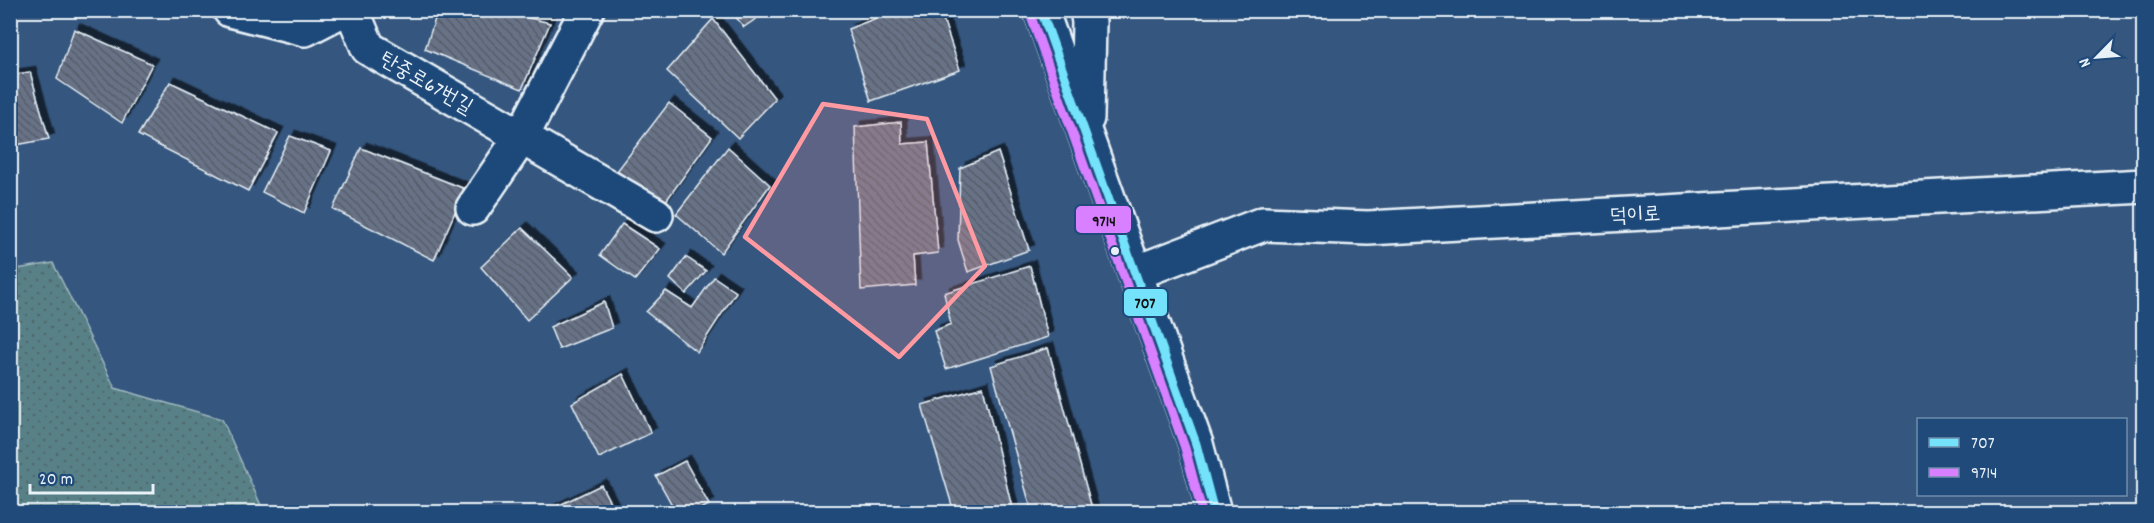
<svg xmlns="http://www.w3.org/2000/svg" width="2154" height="523" font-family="Dekko,'Poor Story',sans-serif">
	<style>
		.grass { fill: url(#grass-dots); stroke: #a0b9c0; stroke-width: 1.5 }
		.building { fill: url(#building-back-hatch); stroke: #e8f1f8; stroke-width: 1.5; filter: url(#shadow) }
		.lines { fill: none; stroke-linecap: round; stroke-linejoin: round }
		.minor-casing { stroke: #e8f1f8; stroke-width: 38 }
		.secondary-casing { stroke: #e8f1f8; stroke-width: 38 }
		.minor { stroke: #1f4a7a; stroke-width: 33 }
		.secondary { stroke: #1f4a7a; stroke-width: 33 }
		.bus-1-casing { stroke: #1f4a7a; stroke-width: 14 }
		.bus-2-casing { stroke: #1f4a7a; stroke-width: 14 }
		.bus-1 { stroke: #73e2fa; stroke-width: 9 }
		.bus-2 { stroke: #d880ff; stroke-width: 9 }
		.marked { fill: #ff9aa2; fill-opacity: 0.2; stroke: #ff9aa2; stroke-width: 4.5; stroke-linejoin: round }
		.bus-dot { fill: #e8f1f8; stroke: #1f4a7a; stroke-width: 2 }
		.labels { text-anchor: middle; stroke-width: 5; stroke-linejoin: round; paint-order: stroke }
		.street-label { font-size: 21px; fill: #e8f1f8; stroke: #1f4a7a }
		.line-badge { stroke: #1f4a7a; stroke-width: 2 }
		.pale-badge-label { font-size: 16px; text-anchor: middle; font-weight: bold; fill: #111 }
	</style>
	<defs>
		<pattern id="grass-dots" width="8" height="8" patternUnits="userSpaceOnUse" patternTransform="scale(1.5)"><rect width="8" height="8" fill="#598187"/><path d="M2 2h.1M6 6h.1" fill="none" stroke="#50676c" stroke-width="1.8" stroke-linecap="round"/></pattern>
		<pattern id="building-back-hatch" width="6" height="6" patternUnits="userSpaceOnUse" patternTransform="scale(1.5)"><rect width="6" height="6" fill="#677287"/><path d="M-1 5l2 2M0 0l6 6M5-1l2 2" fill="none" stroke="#565d68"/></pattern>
		<filter id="shadow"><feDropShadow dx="5.5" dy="-5.5" stdDeviation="0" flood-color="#0009"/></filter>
	</defs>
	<rect width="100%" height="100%" fill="#35567e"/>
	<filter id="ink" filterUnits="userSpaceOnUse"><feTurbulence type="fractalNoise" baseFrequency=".0167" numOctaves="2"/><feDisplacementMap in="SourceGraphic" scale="12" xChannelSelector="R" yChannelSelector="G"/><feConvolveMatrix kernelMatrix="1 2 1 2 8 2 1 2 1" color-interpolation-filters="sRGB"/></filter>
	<g filter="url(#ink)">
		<!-- grass -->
		<path class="grass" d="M 53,263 L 115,388 L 222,419 L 264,512 L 11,512 L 11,270 Z"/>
		<!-- building -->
		<path class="building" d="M 438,10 L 496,10 L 550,23 L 522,89 L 425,49 Z
			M 730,10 L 769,10 L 744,27 Z
			M 897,10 L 940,10 L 960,70 L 871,101 L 848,29 Z
			M 713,19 L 775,99 L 738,138 L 667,71 Z
			M 74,29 L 152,64 L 122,123 L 57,79 Z
			M 30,72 L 49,139 L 10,146 L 10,75 Z
			M 170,82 L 278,133 L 248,191 L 138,135 Z
			M 669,103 L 712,137 L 663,205 L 617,171 Z
			M 901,122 L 902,144 L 928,142 L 938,253 L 913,256 L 915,285 L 861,290 L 855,127 Z
			M 290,136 L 331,151 L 304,213 L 262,192 Z
			M 728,147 L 770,185 L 721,253 L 676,214 Z
			M 361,148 L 465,189 L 434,260 L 333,209 Z
			M 998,152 L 1029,250 L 968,272 L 958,240 L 960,168 Z
			M 622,224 L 660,249 L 635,280 L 600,255 Z
			M 522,228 L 573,277 L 527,320 L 481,267 Z
			M 686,257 L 706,271 L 686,294 L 670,279 Z
			M 1030,266 L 1048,337 L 946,369 L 934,331 L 951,324 L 944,293 Z
			M 714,277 L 736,292 L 697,352 L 646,312 L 666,291 L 692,308 Z
			M 604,302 L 612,328 L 559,349 L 550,327 Z
			M 1048,348 L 1093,512 L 1032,512 L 991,366 Z
			M 623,374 L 651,433 L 599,458 L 572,403 Z
			M 983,387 L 1013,512 L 954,512 L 922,405 Z
			M 685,461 L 709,505 L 694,512 L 676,512 L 656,476 Z
			M 601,485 L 615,512 L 545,512 Z"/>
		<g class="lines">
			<!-- minor casing -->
			<g class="minor-casing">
				<path id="minor" d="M 230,10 L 305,29 L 342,10
					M 352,10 L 368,48 L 656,215
					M 473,208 L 522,136 L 587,10
					M 1135,273 L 1263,224 L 1368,228 L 2144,186"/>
			</g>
			<!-- secondary casing -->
			<g class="secondary-casing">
				<path id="secondary" d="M 1041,10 L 1196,444 L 1214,512
					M 1087,118 L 1089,22 L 1087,10"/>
			</g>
			<!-- minor -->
			<use href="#minor" class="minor"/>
			<!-- secondary -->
			<use href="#secondary" class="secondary"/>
			<!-- bus-1 casing -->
			<g class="bus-1-casing">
				<path id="bus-1" d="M 1041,10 L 1196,444 L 1214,512"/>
			</g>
			<!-- bus-2 casing -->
			<g class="bus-2-casing">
				<path id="bus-2" d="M 1030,14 L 1185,448 L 1202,512"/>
			</g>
			<!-- bus-1 -->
			<use href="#bus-1" class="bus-1"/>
			<!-- bus-2 -->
			<use href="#bus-2" class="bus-2"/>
		</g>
	</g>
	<!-- marked area -->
	<path class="marked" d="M 823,104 L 927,119 L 985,266 L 899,357 L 745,237 Z"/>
	<!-- markers -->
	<circle class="bus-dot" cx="1115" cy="251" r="5"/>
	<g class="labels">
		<!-- street labels -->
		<g class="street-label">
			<text transform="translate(427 82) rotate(30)" y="7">탄중로67번길</text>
			<text transform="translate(1635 214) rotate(-3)" y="7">덕이로</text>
		</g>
	</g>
	<g class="line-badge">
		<rect x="1075" y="205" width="57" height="29" rx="6" fill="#d880ff"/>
		<rect x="1123" y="288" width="45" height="29" rx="6" fill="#73e2fa"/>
	</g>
	<g class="pale-badge-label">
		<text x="1104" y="226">9714</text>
		<text x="1145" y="308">707</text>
	</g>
	<!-- margin -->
	<rect width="2154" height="523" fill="none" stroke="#1f4a7a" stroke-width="36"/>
	<rect x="18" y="18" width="2118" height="487" fill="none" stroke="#e8f1f8" stroke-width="2" filter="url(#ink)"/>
	<!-- legend -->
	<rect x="1917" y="418" width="210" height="78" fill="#1f4a7a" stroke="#6f8dac" stroke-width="1.5"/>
	<rect x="1929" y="438" width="30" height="9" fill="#73e2fa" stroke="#6f8dac" stroke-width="1.5"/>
	<text x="1971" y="448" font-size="18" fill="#e8f1f8">707</text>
	<rect x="1929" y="468" width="30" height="9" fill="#d880ff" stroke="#6f8dac" stroke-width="1.5"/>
	<text x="1971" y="478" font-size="18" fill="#e8f1f8">9714</text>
	<!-- north arrow -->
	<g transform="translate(2097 57) rotate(245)" stroke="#1f4a7a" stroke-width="4.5" paint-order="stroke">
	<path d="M0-4.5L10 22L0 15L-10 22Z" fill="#e8f1f8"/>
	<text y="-9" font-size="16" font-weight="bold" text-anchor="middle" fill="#e8f1f8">N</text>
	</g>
	<!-- scale -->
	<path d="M30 484v9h123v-9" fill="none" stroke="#e8f1f8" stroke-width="3"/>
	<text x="39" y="484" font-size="18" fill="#e8f1f8" stroke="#1f4a7a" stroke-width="4.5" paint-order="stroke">20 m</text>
</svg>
